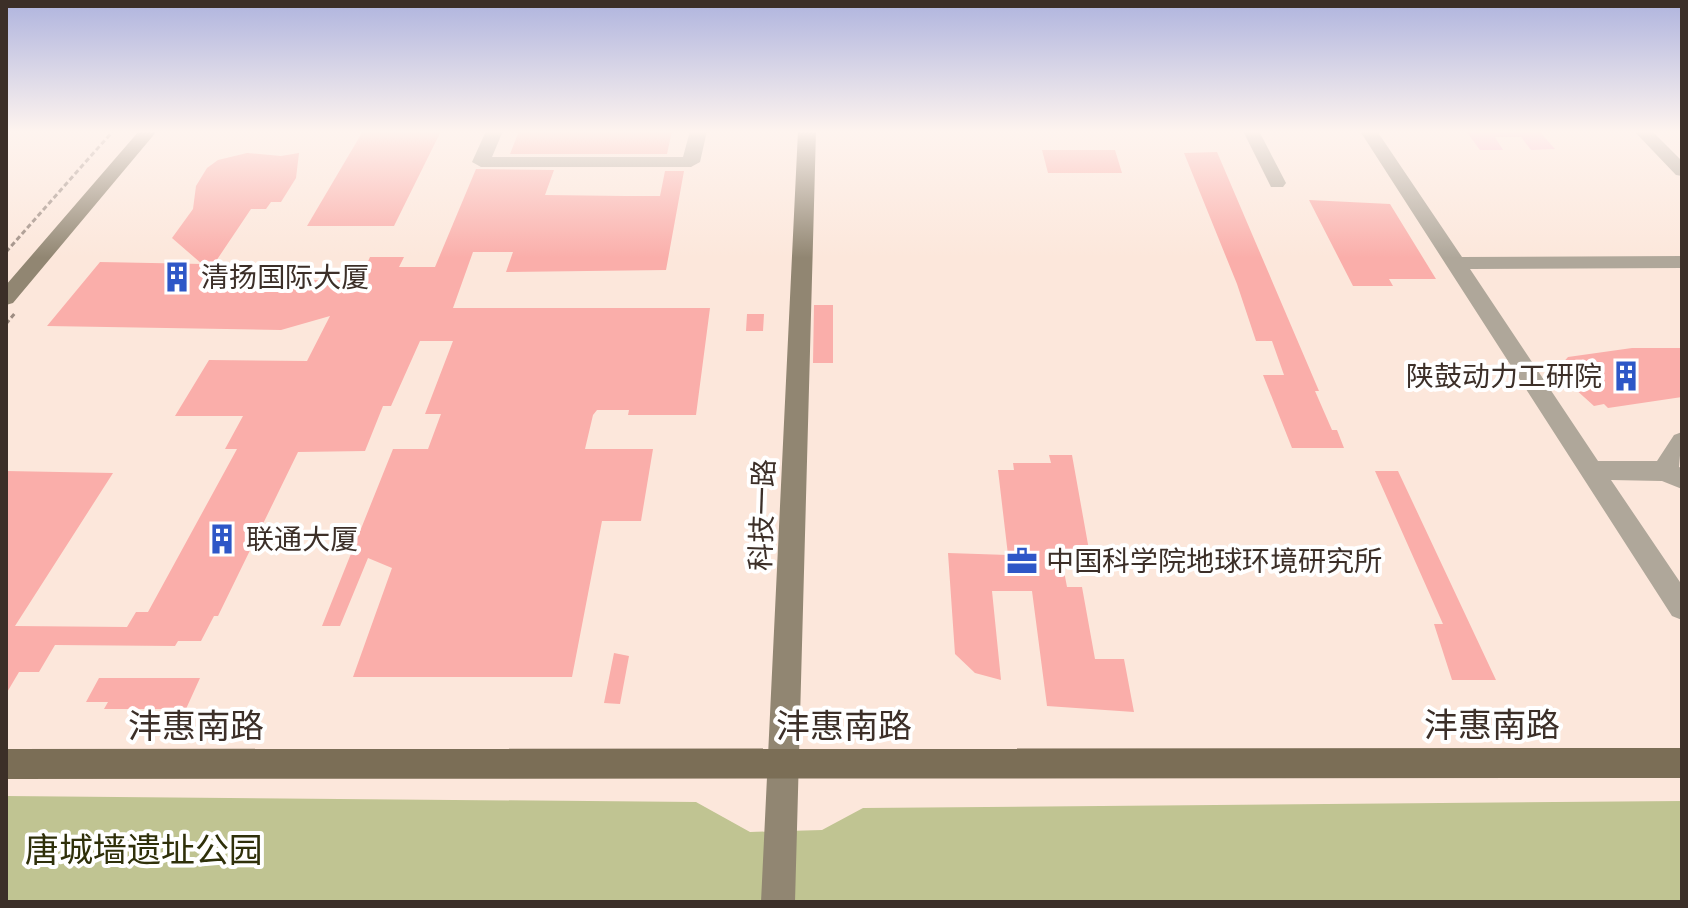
<svg xmlns="http://www.w3.org/2000/svg" width="1688" height="908" font-family="'Noto Sans','Noto Sans SC',sans-serif">
	<style>
		.green { fill: #c0c492 }
		.water { fill: #fbb4d0 }
		.building { fill: #faaeaa }
		.lines { fill: none; stroke-linecap: round; stroke-linejoin: round }
		.path { stroke: #9d8c82; stroke-width: 3; stroke-dasharray: 5 3; stroke-linecap: butt }
		.street { fill: #afa79a; fill-rule: evenodd }
		.secondary { fill: #918672; fill-rule: evenodd }
		.primary { fill: #7b6e56; fill-rule: evenodd }
		.labels { text-anchor: middle; stroke-width: 8; stroke-linejoin: round; paint-order: stroke }
		.poi-label { font-size: 28px; fill: #3c2f28; stroke: #fff; text-anchor: start }
		.street-label { font-size: 28px; fill: #3c2f28; stroke: #fff }
		.near-street-label { font-size: 34px; fill: #3c2f28; stroke: #fff }
		.near-park-label { font-size: 34px; fill: #2f300a; stroke: #fff }
	</style>
	<rect width="100%" height="100%" fill="#fce7db"/>
	<!-- green -->
	<path class="green" d="M 6,796 L 696,802 L 750,832 L 822,830 L 863,808 L 1682,801 L 1682,902 L 6,902 Z"/>
	<!-- water -->
	<path class="water" d="M 1466,131 L 1539,131 L 1555,149 L 1531,150 L 1521,137 L 1495,137 L 1503,150 L 1480,150 Z"/>
	<!-- building -->
	<path class="building" d="M 363,131 L 441,131 L 394,226 L 307,226 Z
		M 519,131 L 672,131 L 667,154 L 510,154 Z
		M 1042,150 L 1115,150 L 1122,173 L 1048,173 Z
		M 1217,152 L 1319,391 L 1315,391 L 1332,430 L 1337,430 L 1344,448 L 1292,448 L 1263,375 L 1284,375 L 1272,341 L 1256,341 L 1237,284 L 1184,153 Z
		M 247,153 L 281,156 L 299,153 L 296,178 L 281,202 L 271,202 L 266,209 L 251,209 L 210,270 L 214,270 L 212,273 L 268,274 L 265,280 L 352,280 L 360,266 L 366,266 L 370,257 L 404,257 L 399,267 L 435,267 L 476,169 L 554,170 L 545,195 L 625,196 L 660,196 L 665,171 L 684,171 L 666,270 L 506,272 L 513,252 L 473,252 L 453,308 L 710,308 L 696,415 L 628,415 L 629,410 L 597,410 L 593,415 L 585,449 L 653,449 L 641,521 L 602,521 L 572,677 L 353,677 L 392,568 L 368,558 L 340,626 L 322,626 L 393,449 L 428,449 L 441,414 L 425,414 L 453,341 L 420,341 L 391,406 L 383,406 L 365,451 L 298,452 L 218,616 L 214,616 L 201,641 L 178,641 L 175,646 L 55,645 L 39,672 L 19,672 L 6,694 L 6,471 L 113,473 L 15,626 L 127,627 L 136,612 L 148,612 L 237,449 L 225,449 L 243,416 L 175,416 L 209,360 L 307,361 L 330,316 L 281,330 L 47,326 L 100,262 L 202,264 L 172,238 L 193,209 L 196,186 L 207,168 L 218,160 Z
		M 1309,200 L 1390,204 L 1436,279 L 1389,279 L 1393,286 L 1353,286 Z
		M 814,305 L 833,305 L 833,363 L 813,363 Z
		M 747,314 L 764,314 L 763,331 L 746,331 Z
		M 1632,348 L 1682,348 L 1682,397 L 1608,408 L 1604,404 L 1594,406 L 1574,388 L 1580,386 L 1560,366 L 1568,357 Z
		M 1049,455 L 1072,455 L 1089,550 L 1060,550 L 1067,587 L 1082,587 L 1095,659 L 1124,659 L 1134,712 L 1047,706 L 1032,591 L 992,591 L 1001,680 L 975,673 L 955,654 L 948,553 L 1008,555 L 998,470 L 1014,470 L 1013,463 L 1051,463 Z
		M 1375,471 L 1398,471 L 1496,680 L 1452,680 L 1434,624 L 1443,624 Z
		M 614,653 L 629,656 L 620,704 L 604,703 Z
		M 99,678 L 200,678 L 186,709 L 104,709 L 108,702 L 86,702 Z"/>
	<g class="lines">
		<!-- path -->
		<path class="path" d="M 6,252 L 113,131
			M 6,324 L 15,313"/>
		<!-- street -->
		<path class="street" d="M 486,131 L 503,131 L 492,157 L 683,157 L 690,131 L 707,131 L 700,162 L 691,167 L 481,167 L 472,162 Z
			M 1243,131 L 1259,131 L 1286,183 L 1283,187 L 1271,187 Z
			M 1360,131 L 1377,131 L 1462,257 L 1682,256 L 1682,268 L 1470,269 L 1598,461 L 1657,461 L 1674,435 L 1682,432 L 1679,467 L 1682,468 L 1682,489 L 1662,481 L 1611,480 L 1682,585 L 1682,620 L 1672,616 Z
			M 1634,131 L 1652,131 L 1682,161 L 1682,176 L 1676,175 Z"/>
		<!-- secondary -->
		<path class="secondary" d="M 139,131 L 157,131 L 13,303 L 6,305 L 6,285 Z
			M 798,131 L 816,131 L 795,902 L 761,902 Z"/>
		<!-- primary -->
		<path class="primary" d="M 1682,748 L 1682,778 L 6,779 L 6,749 Z"/>
	</g>
	<!-- sky -->
	<linearGradient id="sky" x2="0" y2="1"><stop stop-color="#afb4de"/><stop offset="0.51" stop-color="#fef4ef"/><stop offset="1" stop-color="#fef4ef" stop-opacity="0"/></linearGradient>
	<rect width="1688" height="258" fill="url(#sky)"/>
	<!-- icons -->
	<defs>
		<g id="building-bare" transform="scale(2.4)"><path d="M-4-6H4V6H1V3H-1V6H-4ZM-2.5-4.3h1.7v1.8h-1.7ZM.8-4.3h1.7v1.8H.8ZM-2.5-1h1.7V.8h-1.7ZM.8-1h1.7V.8H.8Z" fill="#2e57c7" stroke="#fff" stroke-width="2.5" paint-order="stroke"/></g>
		<g id="office-bare" transform="scale(2.4)"><path d="M-6-3h4V-5.5h4V-3h4V5H-6ZM-1-4.5V-3h2v-1.5ZM-6 0V1H6V0Z" fill="#2e57c7" stroke="#fff" stroke-width="2.5" paint-order="stroke"/></g>
	</defs>
	<g fill-rule="evenodd">
		<use href="#building-bare" x="177" y="277"/>
		<use href="#building-bare" x="1626" y="376"/>
		<use href="#building-bare" x="222" y="539"/>
		<use href="#office-bare" x="1022" y="561"/>
	</g>
	<g class="labels">
		<!-- poi labels -->
		<g class="poi-label">
			<text x="201" y="287">清扬国际大厦</text>
			<text x="1602" y="386" text-anchor="end">陕鼓动力工研院</text>
			<text x="246" y="549">联通大厦</text>
			<text x="1046" y="571">中国科学院地球环境研究所</text>
		</g>
		<!-- street labels -->
		<g class="street-label">
			<text transform="translate(762 515) rotate(-88)" y="10">科技一路</text>
		</g>
		<!-- near-street labels -->
		<g class="near-street-label">
			<text x="1492" y="737">沣惠南路</text>
			<text x="196" y="738">沣惠南路</text>
			<text x="844" y="738">沣惠南路</text>
		</g>
		<!-- near-park labels -->
		<g class="near-park-label">
			<text x="144" y="862">唐城墙遗址公园</text>
		</g>
	</g>
	<!-- border -->
	<rect width="1688" height="908" fill="none" stroke="#3c2f28" stroke-width="16"/>
</svg>
